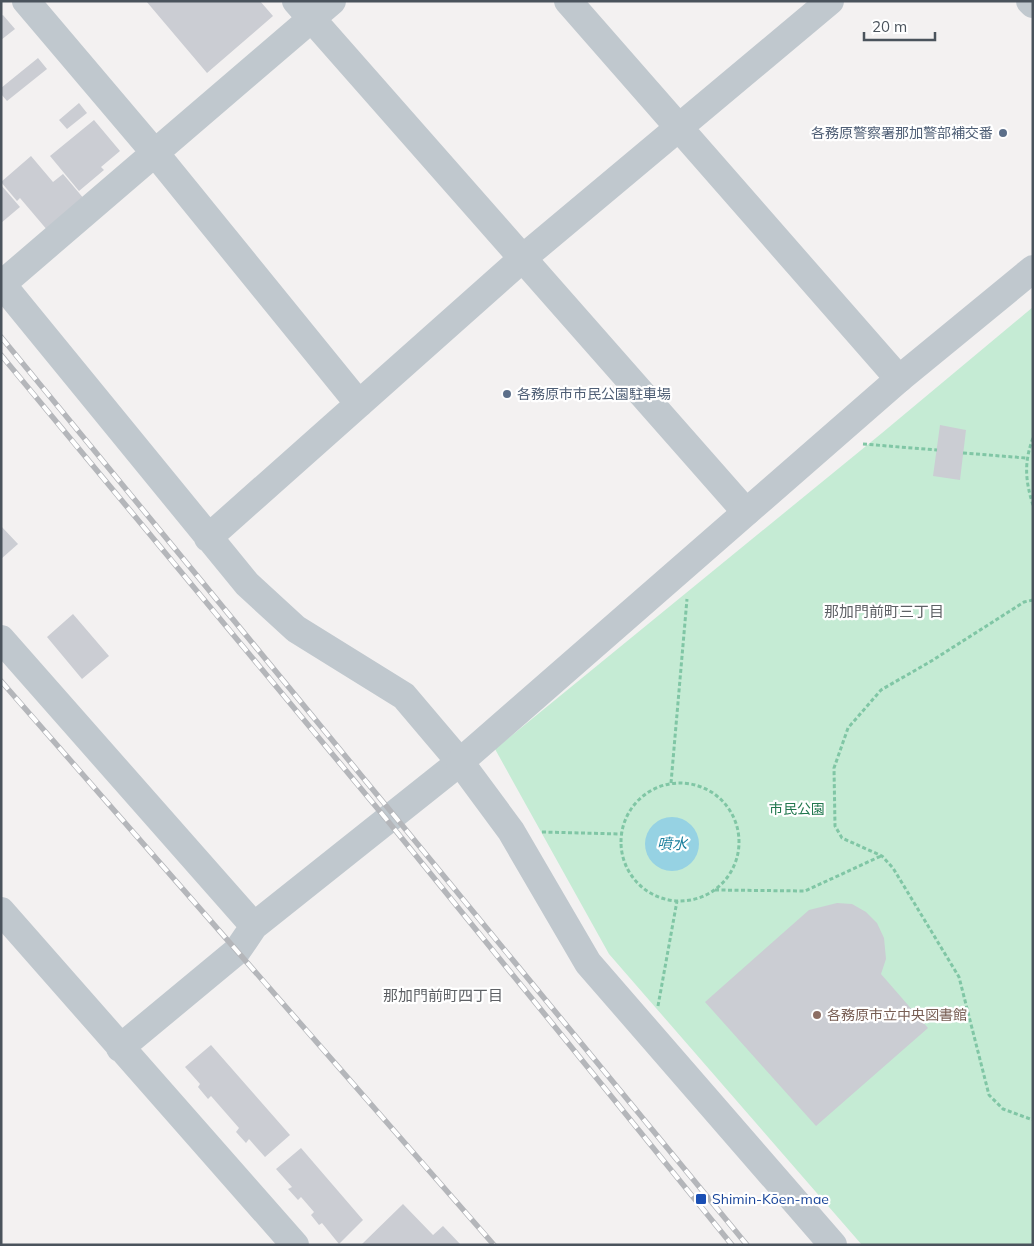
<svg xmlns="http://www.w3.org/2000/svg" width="1034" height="1246" font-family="Mulish,'Noto Sans JP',sans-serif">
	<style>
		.green { fill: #c5ebd4 }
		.water { fill: #96d2e3 }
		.building { fill: #cbcdd3 }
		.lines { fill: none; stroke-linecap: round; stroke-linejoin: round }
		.path { stroke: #80c6a5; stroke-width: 3; stroke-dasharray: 4 2.5; stroke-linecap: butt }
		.minor { stroke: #c0c8ce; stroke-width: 28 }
		.tertiary { stroke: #c0c8ce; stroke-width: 28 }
		.rail-casing { stroke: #b4b6ba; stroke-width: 5.5 }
		.rail { stroke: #fff; stroke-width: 4; stroke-dasharray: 11; stroke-linecap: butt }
		.service-dot { fill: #5c6f8a; stroke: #fff; stroke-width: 2 }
		.education-dot { fill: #8d6e63; stroke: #fff; stroke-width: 2 }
		.transit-dot { fill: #1a4fb4; stroke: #fff; stroke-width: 2 }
		.labels { text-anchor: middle; stroke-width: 4.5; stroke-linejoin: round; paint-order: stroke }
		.service-label { font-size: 14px; fill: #4e5e75; stroke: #fff; text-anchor: end }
		.park-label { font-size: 14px; fill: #21774e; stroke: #fff }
		.education-label { font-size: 14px; fill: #785e54; stroke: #fff; text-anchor: start }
		.transit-label { font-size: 14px; fill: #164399; stroke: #fff; text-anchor: start }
		.neighbourhood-label { font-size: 15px; fill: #5e6165; stroke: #fff }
		.water-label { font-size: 15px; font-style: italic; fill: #1c809e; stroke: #fff }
	</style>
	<rect width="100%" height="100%" fill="#f3f1f1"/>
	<!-- green -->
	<path class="green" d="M 1033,307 L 1033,1245 L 862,1245 L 609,954 L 495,749 L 882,433 Z"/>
	<!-- water -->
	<path class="water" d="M645 844a27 27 0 1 1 54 0a27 27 0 1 1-54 0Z"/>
	<!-- building -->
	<path class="building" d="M 146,1 L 260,1 L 273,16 L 207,73 Z
		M 3,15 L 15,29 L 1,40 L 1,16 Z
		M 38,58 L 47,69 L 7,101 L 1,94 L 1,88 Z
		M 79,103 L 87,113 L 67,129 L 59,120 Z
		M 94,120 L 120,151 L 101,167 L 104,170 L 79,191 L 50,156 Z
		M 31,156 L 53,182 L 63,174 L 85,200 L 48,231 L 20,198 L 17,201 L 1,182 Z
		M 1,185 L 20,207 L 1,223 Z
		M 940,425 L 966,430 L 960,480 L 933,476 Z
		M 1,526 L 18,544 L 1,559 Z
		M 73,614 L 109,656 L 82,679 L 47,637 Z
		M 837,903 L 852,904 L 866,912 L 877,923 L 884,938 L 886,959 L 881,974 L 928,1028 L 816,1126 L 705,1002 L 809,910 Z
		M 211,1045 L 290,1135 L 265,1157 L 249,1139 L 246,1143 L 236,1132 L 239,1128 L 211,1096 L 208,1099 L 198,1087 L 200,1084 L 185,1067 Z
		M 301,1148 L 363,1220 L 339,1244 L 322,1223 L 319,1225 L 311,1215 L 314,1212 L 301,1197 L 298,1200 L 288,1189 L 292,1187 L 276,1169 Z
		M 403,1204 L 433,1235 L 443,1226 L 461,1245 L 361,1245 Z"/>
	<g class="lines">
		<!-- path -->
		<path class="path" d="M 1033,438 C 1024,462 1025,480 1033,505
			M 863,444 L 937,450
			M 963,453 L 1026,458
			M 1033,600 L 1024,602 L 933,660 L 881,690 L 848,728 L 834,768 L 835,826 L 842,838 L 882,856 L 893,868 L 959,977 L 989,1095 L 1003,1109 L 1033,1120
			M 671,783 L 687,599
			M621 842a59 59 0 1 1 118 0a59 59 0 1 1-118 0Z
			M 542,832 L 621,834
			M 715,890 L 805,891 L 881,856
			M 658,1006 L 677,901"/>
		<!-- minor -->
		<path class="minor" d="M 26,1 L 155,153 L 359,404
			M 296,1 L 746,512
			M 568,1 L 899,379
			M 1,283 L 247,584 L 296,629 L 404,696 L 460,762 L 254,926 L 237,951 L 120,1048
			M 2,284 L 332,1
			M 208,538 L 523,258 L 830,1
			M 1,639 L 254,926
			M 1,911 L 295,1245"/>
		<!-- tertiary -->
		<path class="tertiary" d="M 1030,1 L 1033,4
			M 833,1245 L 588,963 L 511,831 L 460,762 L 899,379 L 1033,269"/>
		<!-- rail casing -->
		<g class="rail-casing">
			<path id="rail" d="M 1,337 L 747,1245
				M 1,355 L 387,820 L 732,1245
				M 1,681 L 494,1245"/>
		</g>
		<!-- rail -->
		<use href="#rail" class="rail"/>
	</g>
	<!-- markers -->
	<g class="service-dot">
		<circle cx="1003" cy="133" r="5"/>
		<circle cx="507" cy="394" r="5"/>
	</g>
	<circle class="education-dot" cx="817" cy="1015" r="5"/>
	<rect class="transit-dot" x="695" y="1193" width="12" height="12" rx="2.5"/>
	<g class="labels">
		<!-- service labels -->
		<g class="service-label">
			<text x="993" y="138">各務原警察署那加警部補交番</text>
			<text x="517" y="399" text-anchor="start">各務原市市民公園駐車場</text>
		</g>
		<!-- park labels -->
		<g class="park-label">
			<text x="797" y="814">市民公園</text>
		</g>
		<!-- education labels -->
		<g class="education-label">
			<text x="827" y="1020">各務原市立中央図書館</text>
		</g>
		<!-- transit labels -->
		<g class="transit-label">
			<text x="712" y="1204">Shimin-Kōen-mae</text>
		</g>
		<!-- neighbourhood labels -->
		<g class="neighbourhood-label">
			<text x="884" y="617">那加門前町三丁目</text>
			<text x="443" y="1001">那加門前町四丁目</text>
		</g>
		<!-- water labels -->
		<g class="water-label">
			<text x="672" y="849">噴水</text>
		</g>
	</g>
	<!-- border -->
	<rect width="1034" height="1246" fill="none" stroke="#4a535c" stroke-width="5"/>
	<!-- scale -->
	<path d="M864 32v8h71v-8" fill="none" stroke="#4a535c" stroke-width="2.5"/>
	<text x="872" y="32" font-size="15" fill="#4a535c" stroke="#ffffff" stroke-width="4" paint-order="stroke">20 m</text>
</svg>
